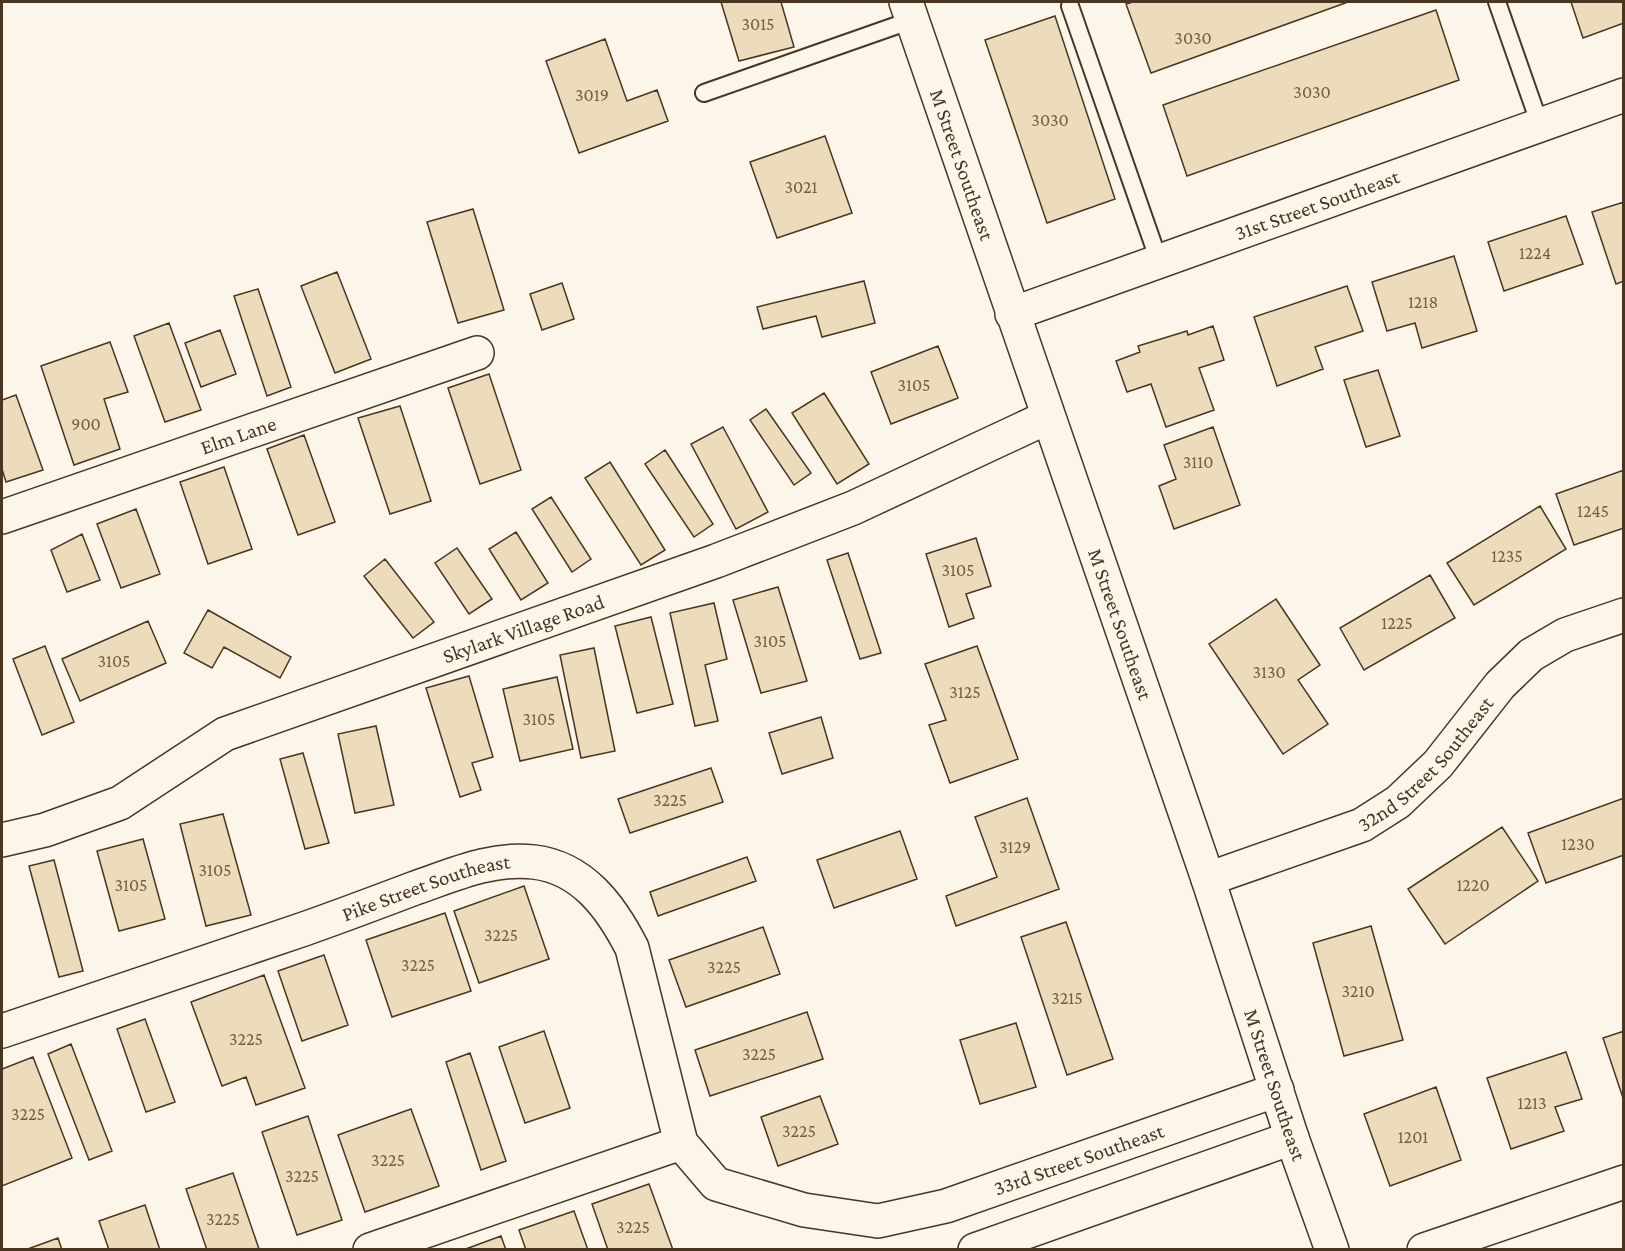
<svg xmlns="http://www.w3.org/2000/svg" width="1625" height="1251" font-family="'Crimson Pro',serif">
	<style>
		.building { fill: #ecdcbc; stroke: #4a3520; stroke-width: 1.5 }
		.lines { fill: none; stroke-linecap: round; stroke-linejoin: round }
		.service-casing { stroke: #4a3520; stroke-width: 20 }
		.minor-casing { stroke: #4a3520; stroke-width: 36 }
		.tertiary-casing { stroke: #4a3520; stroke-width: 36 }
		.service { stroke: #fbf6e9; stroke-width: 16 }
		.minor { stroke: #fbf6e9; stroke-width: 33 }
		.tertiary { stroke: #fbf6e9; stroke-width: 33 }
		.labels { text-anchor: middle; stroke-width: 4.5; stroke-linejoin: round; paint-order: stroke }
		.number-label { font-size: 18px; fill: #725f47 }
		.street-label { font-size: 21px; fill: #4a3520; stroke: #fbf6e9 }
	</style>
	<rect width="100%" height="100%" fill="#fbf6e9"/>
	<!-- building -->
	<path class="building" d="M 721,2 L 781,2 L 794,47 L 739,61 Z
		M 1133,2 L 1348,2 L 1151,73 L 1126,4 Z
		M 1571,2 L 1624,2 L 1624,23 L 1583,38 Z
		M 1436,10 L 1459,80 L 1187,176 L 1163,105 Z
		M 1055,16 L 1115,199 L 1047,223 L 985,40 Z
		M 605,39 L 627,101 L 657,90 L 668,121 L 579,153 L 546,61 Z
		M 825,136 L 852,213 L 777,238 L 750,162 Z
		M 1624,202 L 1624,281 L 1616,284 L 1592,212 Z
		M 473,209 L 504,310 L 458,323 L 427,222 Z
		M 1566,216 L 1583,264 L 1504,291 L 1488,242 Z
		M 1454,256 L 1477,331 L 1422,348 L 1415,323 L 1387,331 L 1372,282 Z
		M 337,272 L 371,359 L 335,373 L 301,286 Z
		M 864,281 L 875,323 L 822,337 L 816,316 L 763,329 L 757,307 Z
		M 562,283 L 574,319 L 542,330 L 530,294 Z
		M 1347,286 L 1363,331 L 1315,347 L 1323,369 L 1277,386 L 1254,317 Z
		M 258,289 L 291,387 L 267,396 L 234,296 Z
		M 169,323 L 201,410 L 165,422 L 134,336 Z
		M 1213,326 L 1224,360 L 1199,368 L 1214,410 L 1166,427 L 1151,384 L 1127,392 L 1116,361 L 1140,352 L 1138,346 L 1187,331 L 1188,335 Z
		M 220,330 L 236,374 L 201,387 L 185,343 Z
		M 110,342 L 128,392 L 104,399 L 120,449 L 74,465 L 41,366 Z
		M 938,346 L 958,398 L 891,424 L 871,372 Z
		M 1378,370 L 1400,436 L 1366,447 L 1344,380 Z
		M 489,374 L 521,470 L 480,484 L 448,388 Z
		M 824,393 L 869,464 L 837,484 L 792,413 Z
		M 16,395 L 43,470 L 6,482 L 2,469 L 2,400 Z
		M 400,406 L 431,501 L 390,514 L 358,418 Z
		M 766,409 L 811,473 L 794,485 L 750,420 Z
		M 723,427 L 768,512 L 736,529 L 691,444 Z
		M 1213,427 L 1240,505 L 1174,529 L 1159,486 L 1176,479 L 1164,445 Z
		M 304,435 L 335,522 L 298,535 L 267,449 Z
		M 665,450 L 713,524 L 694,537 L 645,464 Z
		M 610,462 L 665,550 L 641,565 L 585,478 Z
		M 224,467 L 252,549 L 208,564 L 180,482 Z
		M 1624,470 L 1624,528 L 1574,545 L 1556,494 Z
		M 551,497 L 591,559 L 572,572 L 532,509 Z
		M 1540,506 L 1566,549 L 1474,605 L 1447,563 Z
		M 136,509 L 160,574 L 121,588 L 97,524 Z
		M 516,532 L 548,583 L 521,600 L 489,549 Z
		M 82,534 L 100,580 L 67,592 L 51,550 Z
		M 976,538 L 991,586 L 966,594 L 974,618 L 949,627 L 926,554 Z
		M 457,548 L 492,599 L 469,614 L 435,563 Z
		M 848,553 L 881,653 L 860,659 L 827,560 Z
		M 385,559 L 434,622 L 413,638 L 364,576 Z
		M 1430,575 L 1455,618 L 1364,670 L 1340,628 Z
		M 778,587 L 807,681 L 761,693 L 733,600 Z
		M 1276,599 L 1320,665 L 1298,680 L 1328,724 L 1283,754 L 1209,644 Z
		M 714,603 L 727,659 L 705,665 L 718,721 L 695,726 L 670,613 Z
		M 208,610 L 291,657 L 280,678 L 224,647 L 212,668 L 184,653 Z
		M 651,617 L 673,704 L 637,713 L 615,626 Z
		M 148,621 L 166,663 L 80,701 L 62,659 Z
		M 45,646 L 74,722 L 42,735 L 13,659 Z
		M 977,646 L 1018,759 L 950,783 L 929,725 L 946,720 L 925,664 Z
		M 594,648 L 615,751 L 581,758 L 560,655 Z
		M 469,676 L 493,757 L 472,763 L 481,790 L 460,797 L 426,688 Z
		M 557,677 L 573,749 L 520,761 L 503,689 Z
		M 821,717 L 833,758 L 782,774 L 769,733 Z
		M 376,726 L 394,805 L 355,813 L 338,734 Z
		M 303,753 L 329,843 L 305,849 L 280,759 Z
		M 711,768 L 723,802 L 630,833 L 618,799 Z
		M 1027,798 L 1059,889 L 956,926 L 946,896 L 997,877 L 975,817 Z
		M 1624,798 L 1624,855 L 1546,883 L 1528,833 Z
		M 223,814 L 251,915 L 206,926 L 180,824 Z
		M 1502,827 L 1538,881 L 1445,944 L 1408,889 Z
		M 900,831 L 917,879 L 834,908 L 817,860 Z
		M 143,839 L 165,919 L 119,931 L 97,851 Z
		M 747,857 L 756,881 L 658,916 L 650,892 Z
		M 54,860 L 83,971 L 59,977 L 29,866 Z
		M 524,886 L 549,959 L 479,983 L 454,911 Z
		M 445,913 L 471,991 L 392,1017 L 366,940 Z
		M 1066,922 L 1113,1059 L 1067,1075 L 1021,937 Z
		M 1371,926 L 1403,1040 L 1344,1056 L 1313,943 Z
		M 763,927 L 780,974 L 686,1007 L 669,960 Z
		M 324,955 L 348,1025 L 302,1041 L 278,971 Z
		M 264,975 L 305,1088 L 256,1105 L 246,1077 L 222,1086 L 191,1002 Z
		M 807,1012 L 823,1059 L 710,1096 L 695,1050 Z
		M 145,1019 L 175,1102 L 146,1112 L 117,1029 Z
		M 1016,1023 L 1036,1087 L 980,1104 L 960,1040 Z
		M 544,1031 L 570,1108 L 525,1123 L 499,1047 Z
		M 1624,1031 L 1624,1101 L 1603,1038 Z
		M 71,1044 L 112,1151 L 89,1160 L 48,1054 Z
		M 1566,1052 L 1582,1099 L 1555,1107 L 1564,1131 L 1511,1149 L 1487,1078 Z
		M 470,1053 L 506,1161 L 481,1170 L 446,1062 Z
		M 33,1057 L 72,1158 L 2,1186 L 2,1069 Z
		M 1436,1087 L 1461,1160 L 1390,1186 L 1364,1114 Z
		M 820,1096 L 838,1144 L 778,1166 L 761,1117 Z
		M 411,1109 L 439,1186 L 365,1212 L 338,1135 Z
		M 308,1116 L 342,1220 L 297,1235 L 262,1132 Z
		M 233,1173 L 259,1249 L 207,1250 L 186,1189 Z
		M 649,1184 L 673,1250 L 608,1250 L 592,1204 Z
		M 145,1205 L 160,1250 L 109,1250 L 99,1221 Z
		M 574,1211 L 588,1250 L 526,1250 L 519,1230 Z
		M 501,1236 L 506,1250 L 463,1250 Z
		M 58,1238 L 62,1250 L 25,1250 Z"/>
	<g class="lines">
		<!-- service casing -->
		<g class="service-casing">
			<path id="service" d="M 1497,2 L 1540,125
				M 1070,6 L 1159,261
				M 704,93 L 912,20"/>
		</g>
		<!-- minor casing -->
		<g class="minor-casing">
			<g id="minor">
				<path id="s1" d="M 1012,314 L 1624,95"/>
				<path id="s2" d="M 2,517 L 477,353"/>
				<path id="s3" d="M 2,840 L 45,830 L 120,803 L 225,734 L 716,561 L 853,508 L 1048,417"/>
				<path id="s4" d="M 1208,879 L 1362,825 L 1398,802 L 1438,764 L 1500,685 L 1531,655 L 1565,635 L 1624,615"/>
				<path id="s5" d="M 2,1031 C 102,997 203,964 304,929 C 341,916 378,902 415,888 C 453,875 492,857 534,862 C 583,868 611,907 632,948 L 681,1143 L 716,1184 L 804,1210 L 878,1221 L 946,1206 L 1277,1090"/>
				<path d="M 370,1250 L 681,1143"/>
				<path d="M 975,1250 L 1292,1138"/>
				<path d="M 1424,1250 L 1624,1182"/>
			</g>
		</g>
		<!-- tertiary casing -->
		<g class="tertiary-casing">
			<g id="tertiary">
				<path id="s6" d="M 906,2 L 1208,879 L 1292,1138 L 1332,1250"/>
			</g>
		</g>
		<!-- service -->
		<use href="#service" class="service"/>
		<!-- minor -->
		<use href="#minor" class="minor"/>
		<!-- tertiary -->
		<use href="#tertiary" class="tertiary"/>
	</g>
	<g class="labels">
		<!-- number labels -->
		<g class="number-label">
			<text x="758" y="30">3015</text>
			<text x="1193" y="44">3030</text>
			<text x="1312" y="98">3030</text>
			<text x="592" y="101">3019</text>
			<text x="1050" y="126">3030</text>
			<text x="801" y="193">3021</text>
			<text x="1535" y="259">1224</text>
			<text x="1423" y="308">1218</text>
			<text x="914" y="391">3105</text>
			<text x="86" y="430">900</text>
			<text x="1198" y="468">3110</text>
			<text x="1593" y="517">1245</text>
			<text x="1507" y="562">1235</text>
			<text x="958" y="576">3105</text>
			<text x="1397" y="629">1225</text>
			<text x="770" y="647">3105</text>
			<text x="114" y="667">3105</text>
			<text x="1269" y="678">3130</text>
			<text x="965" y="698">3125</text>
			<text x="539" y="725">3105</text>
			<text x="670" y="806">3225</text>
			<text x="1578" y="850">1230</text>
			<text x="1015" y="853">3129</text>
			<text x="215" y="876">3105</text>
			<text x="131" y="891">3105</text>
			<text x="1473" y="891">1220</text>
			<text x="501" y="941">3225</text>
			<text x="418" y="971">3225</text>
			<text x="724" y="973">3225</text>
			<text x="1358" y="997">3210</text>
			<text x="1067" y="1004">3215</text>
			<text x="246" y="1045">3225</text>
			<text x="759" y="1060">3225</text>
			<text x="1532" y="1109">1213</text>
			<text x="28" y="1120">3225</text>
			<text x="799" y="1137">3225</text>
			<text x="1413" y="1143">1201</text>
			<text x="388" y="1166">3225</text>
			<text x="302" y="1182">3225</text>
			<text x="223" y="1225">3225</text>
			<text x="633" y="1233">3225</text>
		</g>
		<!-- street labels -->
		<g class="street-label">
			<text dy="7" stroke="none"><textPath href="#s6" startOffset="172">M Street Southeast</textPath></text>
			<text dy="7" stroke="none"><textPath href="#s1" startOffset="324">31st Street Southeast</textPath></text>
			<text dy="7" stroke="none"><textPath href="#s2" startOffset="250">Elm Lane</textPath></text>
			<text dy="7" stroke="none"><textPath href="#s6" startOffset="658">M Street Southeast</textPath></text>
			<text dy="7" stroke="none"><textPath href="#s3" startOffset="566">Skylark Village Road</textPath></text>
			<text dy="7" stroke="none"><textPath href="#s4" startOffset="252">32nd Street Southeast</textPath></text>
			<text dy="7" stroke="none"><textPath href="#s5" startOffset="448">Pike Street Southeast</textPath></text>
			<text dy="7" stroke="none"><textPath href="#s6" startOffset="1144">M Street Southeast</textPath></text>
			<text dy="7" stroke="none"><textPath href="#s5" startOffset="1328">33rd Street Southeast</textPath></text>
		</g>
	</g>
	<!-- border -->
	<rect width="1625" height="1251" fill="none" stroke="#4a3520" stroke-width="6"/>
</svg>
